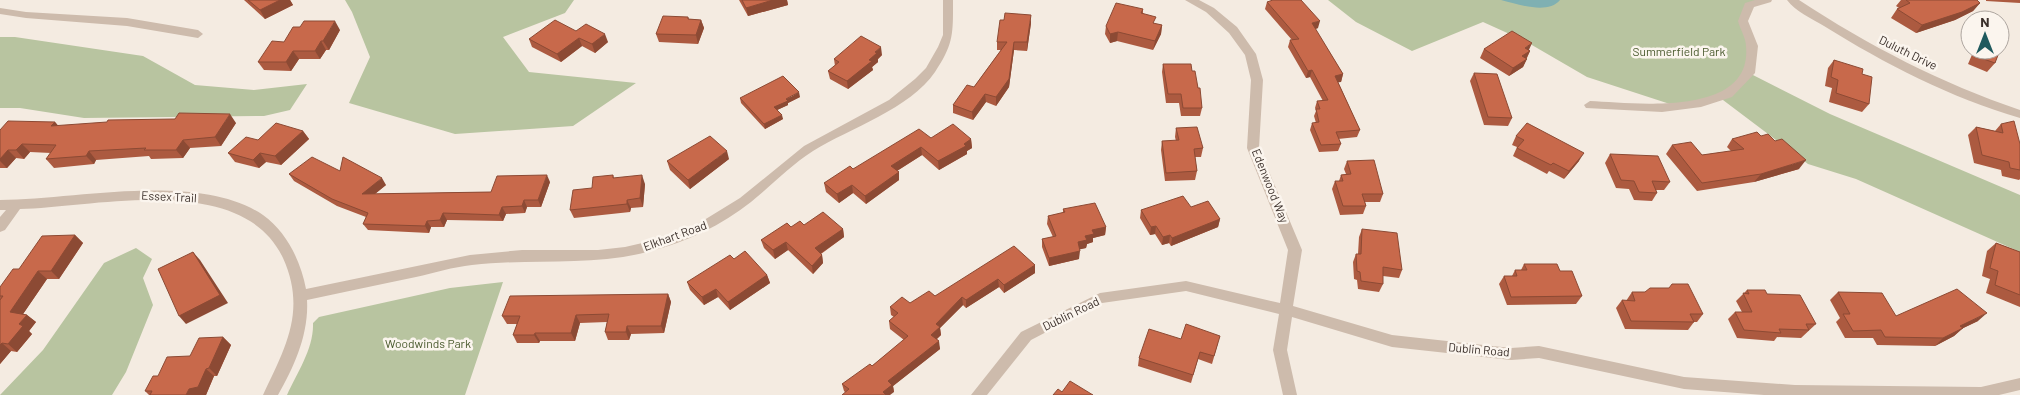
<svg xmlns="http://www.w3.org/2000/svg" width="2020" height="395" font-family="Barlow,sans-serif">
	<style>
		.green { fill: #b8c4a0 }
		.water { fill: #7fb0b2 }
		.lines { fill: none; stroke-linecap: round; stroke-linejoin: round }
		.minor { fill: #cdbbac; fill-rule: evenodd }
		.wall { fill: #ac5a40 }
		.shaded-wall { fill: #8c4a34 }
		.building { fill: #c8694b; stroke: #8c4a34 }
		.labels { text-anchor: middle; stroke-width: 5; stroke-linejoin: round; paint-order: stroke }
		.park-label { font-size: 12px; fill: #4a5a2e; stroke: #fbf5ee }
		.street-label { font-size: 12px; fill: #3b302b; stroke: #fbf5ee }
	</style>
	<rect width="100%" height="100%" fill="#f4ebe1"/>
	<!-- green -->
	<path class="green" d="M 345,0 L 574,0 L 565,13 L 503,37 L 529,72 L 636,83 L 573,126 L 455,134 L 349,103 L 370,57 L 352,12 Z
		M 1328,0 L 1767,0 L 1749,5 L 1743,20 L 1752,46 L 1749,73 L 1830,114 L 2020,195 L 2020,252 L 1856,179 L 1808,164 L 1719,97 L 1676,106 L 1587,77 L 1525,41 L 1483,22 L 1412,51 L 1356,22 Z
		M 0,37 L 15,37 L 143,56 L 195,85 L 254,90 L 307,84 L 290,110 L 264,116 L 84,118 L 20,108 L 0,108 Z
		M 136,248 L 152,259 L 143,278 L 153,305 L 126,372 L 112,395 L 0,395 L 43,350 L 104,263 Z
		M 503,282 L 465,395 L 287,395 C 297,373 314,348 313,323 L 319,317 L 450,288 Z"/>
	<!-- water -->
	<path class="water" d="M 1501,0 L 1560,0 C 1548,15 1517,4 1501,0 Z"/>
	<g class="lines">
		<!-- minor -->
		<path class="minor" d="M 943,0 L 953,0 C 953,33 954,44 935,72 C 910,109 850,128 813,151 C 791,165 771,186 751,202 C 722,225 687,242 651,251 C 594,267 532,258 472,265 C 453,267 434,273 416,277 C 379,285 343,292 307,300 C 309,334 294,367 278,395 L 263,395 C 285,348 307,311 283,258 C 242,171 96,207 20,209 L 5,230 L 0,232 L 0,217 L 6,210 L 0,210 L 0,200 C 76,200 197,171 263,215 C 287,232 301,262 306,289 L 470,255 L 522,250 L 598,250 L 625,247 L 651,241 L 696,225 L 740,198 L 804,146 L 889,100 L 915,79 L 926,68 L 938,47 L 943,35 Z
			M 1185,0 L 1199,0 L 1214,8 L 1237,27 L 1256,54 L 1263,80 L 1259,148 L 1302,250 L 1293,306 L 1392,335 L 1511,348 L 1539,346 L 1684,377 L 1795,385 L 1981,387 L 2020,378 L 2020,390 L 1999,395 L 1764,395 L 1684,389 L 1539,358 L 1511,360 L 1392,347 L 1292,317 L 1287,350 L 1297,395 L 1283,395 L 1273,350 L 1279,314 L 1186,291 L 1102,303 L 1031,340 L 987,395 L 971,395 L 1021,332 L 1100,293 L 1186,281 L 1280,303 L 1288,250 L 1247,148 L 1251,80 L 1245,55 L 1229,33 L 1206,12 Z
			M 1755,0 L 1772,0 L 1771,2 L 1754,7 L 1748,21 L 1758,46 L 1755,73 L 1732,97 L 1701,107 L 1662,112 L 1586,108 L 1584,105 L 1590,101 C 1634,103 1753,118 1746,46 C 1746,38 1740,29 1738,21 L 1745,3 Z
			M 1787,0 L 1799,0 C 1869,46 1941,83 2020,110 L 2020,118 C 1951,98 1885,64 1824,26 C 1812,19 1795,11 1787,0 Z
			M 0,8 L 26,12 L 127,18 L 198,30 L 203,34 L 198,38 L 127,26 L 26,18 L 0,14 Z"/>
	</g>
	<!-- wall -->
	<path class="wall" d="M 244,0 L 290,0 L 293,5 L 265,19 Z
		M 739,0 L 787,0 L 788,5 L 748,16 Z
		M 1901,0 L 1977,0 L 1980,3 L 1973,11 L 1955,20 L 1916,33 L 1891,18 L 1897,9 L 1899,8 L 1896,6 Z
		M 1986,0 L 2020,0 L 2020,3 L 1986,1 Z
		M 1267,2 L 1318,28 L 1315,29 L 1343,74 L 1341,82 L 1338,82 L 1360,130 L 1357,137 L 1338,139 L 1341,144 L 1338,151 L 1319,152 L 1310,130 L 1312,123 L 1316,123 L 1314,116 L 1316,111 L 1315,108 L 1317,101 L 1323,101 L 1310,77 L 1306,78 L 1288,47 L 1290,40 L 1292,40 L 1265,9 Z
		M 1143,9 L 1143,13 L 1155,24 L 1162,25 L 1161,34 L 1153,50 L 1117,41 L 1110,43 L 1105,34 L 1106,26 Z
		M 688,17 L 689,19 L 701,20 L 704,28 L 698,44 L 659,42 L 656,34 Z
		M 1031,23 L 1027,51 L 1014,50 L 1009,87 L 996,106 L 986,102 L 973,120 L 953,113 L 953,105 L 974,87 L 1001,50 L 997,50 L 997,42 Z
		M 340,30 L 329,50 L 326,50 L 320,59 L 299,59 L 291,71 L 264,70 L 258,62 L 284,42 Z
		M 576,31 L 608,42 L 595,53 L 582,46 L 561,62 L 532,47 L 529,39 Z
		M 1484,49 L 1529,50 L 1530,51 L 1523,67 L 1509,76 L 1480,58 Z
		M 1974,50 L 2000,50 L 1995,63 L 1987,72 L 1968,64 Z
		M 882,55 L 878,59 L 878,62 L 872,67 L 873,70 L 848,89 L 830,79 L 828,71 L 835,66 L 834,59 Z
		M 1834,60 L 1862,74 L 1869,104 L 1862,112 L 1829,102 L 1832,88 L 1825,86 L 1828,68 Z
		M 1163,64 L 1192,71 L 1198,88 L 1202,108 L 1200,116 L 1181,116 L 1179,103 L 1166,103 L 1162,72 Z
		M 1474,73 L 1512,118 L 1508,126 L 1484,125 L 1470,81 Z
		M 800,97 L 788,103 L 788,105 L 777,110 L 783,119 L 765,129 L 741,103 L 740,98 Z
		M 55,122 L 58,126 L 236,123 L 221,146 L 190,148 L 183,158 L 151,159 L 149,156 L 96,160 L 94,164 L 54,168 L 46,159 L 51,153 L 30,152 L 24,159 L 16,158 L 7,168 L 0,168 L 0,130 Z
		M 2001,124 L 2020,144 L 2020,179 L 2019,180 L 2002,176 L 2001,170 L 1974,163 L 1968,135 L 1976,127 L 1995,131 Z
		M 1176,128 L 1203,148 L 1201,157 L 1195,157 L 1197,171 L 1195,180 L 1165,181 L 1161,150 L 1162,141 L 1176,141 L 1175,137 Z
		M 303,131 L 309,139 L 281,165 L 266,162 L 259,168 L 235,162 L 228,153 L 258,140 Z
		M 1516,136 L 1579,161 L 1564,179 L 1549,171 L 1547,174 L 1513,156 L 1517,147 L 1512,145 Z
		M 931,138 L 971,139 L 972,148 L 967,151 L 967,154 L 939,170 L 922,155 L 897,171 L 899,172 L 899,180 L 866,204 L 853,193 L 839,203 L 826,192 L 824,183 L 853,169 Z
		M 1732,139 L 1799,169 L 1754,182 L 1697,191 L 1666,154 L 1672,145 L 1702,155 L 1731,151 L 1727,147 Z
		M 1610,154 L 1670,182 L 1664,190 L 1656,190 L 1657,193 L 1652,201 L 1634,200 L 1629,189 L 1616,188 L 1605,163 Z
		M 729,159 L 690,189 L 670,170 L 667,161 Z
		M 1347,161 L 1383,194 L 1380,202 L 1365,202 L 1366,206 L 1363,214 L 1340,215 L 1332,189 L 1335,181 L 1339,181 L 1341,175 L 1346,174 L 1344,169 Z
		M 340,171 L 386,185 L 375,194 L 491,192 L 550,182 L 541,207 L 527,207 L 525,213 L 506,214 L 503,221 L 447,220 L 444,227 L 431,227 L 429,233 L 368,230 L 363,224 L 366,217 L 337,206 L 294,181 L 289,174 Z
		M 613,175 L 614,178 L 645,184 L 643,207 L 631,208 L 630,212 L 574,218 L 570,210 L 592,188 Z
		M 1191,207 L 1220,219 L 1218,227 L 1171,246 L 1169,243 L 1162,245 L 1155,234 L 1150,235 L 1140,218 L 1141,210 Z
		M 1063,209 L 1106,227 L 1105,235 L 1093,238 L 1093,242 L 1087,244 L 1086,248 L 1079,249 L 1079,259 L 1049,266 L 1042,247 L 1042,239 L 1053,237 L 1047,224 L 1048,216 L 1063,213 Z
		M 804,225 L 843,229 L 844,237 L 821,254 L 822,255 L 823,263 L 813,274 L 788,250 L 775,259 L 764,248 L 761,240 L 791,227 Z
		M 1362,229 L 1402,270 L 1399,278 L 1383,276 L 1383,284 L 1379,292 L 1358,289 L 1357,280 L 1354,279 L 1353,262 L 1356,254 L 1358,254 L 1359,237 Z
		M 75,235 L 83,243 L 59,279 L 47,279 L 23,314 L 27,315 L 36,322 L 29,331 L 32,334 L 17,352 L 11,351 L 0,364 L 0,287 Z
		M 1996,243 L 2020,252 L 2020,307 L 1986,293 L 1990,279 L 1982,276 L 1987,251 Z
		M 734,259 L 767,275 L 770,283 L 730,310 L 718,297 L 704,305 L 690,290 L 687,282 Z
		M 1524,264 L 1560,271 L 1582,296 L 1576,304 L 1507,305 L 1499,284 L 1504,276 L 1512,276 L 1515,270 L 1521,270 Z
		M 1035,265 L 1035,273 L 1004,293 L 999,287 L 966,308 L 963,305 L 940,328 L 941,335 L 937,339 L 940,349 L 893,386 L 894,392 L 845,392 L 844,391 L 842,384 L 872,366 L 904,340 L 890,329 L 889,321 L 894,317 L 891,315 L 890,307 L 910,303 L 935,296 Z
		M 1747,290 L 1767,294 L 1816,324 L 1801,338 L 1777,337 L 1774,341 L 1737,338 L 1728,319 L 1735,312 L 1742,312 L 1736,301 Z
		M 1632,292 L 1703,314 L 1697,322 L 1694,322 L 1688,330 L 1625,329 L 1616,308 L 1622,300 L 1626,301 Z
		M 1838,292 L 1896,316 L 1978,321 L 1963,328 L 1954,336 L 1935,346 L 1877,345 L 1873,338 L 1845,338 L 1836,322 L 1840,318 L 1830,300 Z
		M 668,294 L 671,302 L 664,333 L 631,334 L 629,340 L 608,340 L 605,332 L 607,322 L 580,323 L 575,341 L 540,341 L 539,343 L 517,343 L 513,335 L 517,324 L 507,324 L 502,316 Z
		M 223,337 L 231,345 L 217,376 L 214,376 L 206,395 L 149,395 L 145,391 L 190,356 Z
		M 1181,339 L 1218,343 L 1212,364 L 1198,359 L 1191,383 L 1138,366 L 1139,358 Z"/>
	<!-- shaded-wall -->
	<path class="shaded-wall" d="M 280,0 L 290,0 L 293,5 L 265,19 L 260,10 Z
		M 773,0 L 787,0 L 788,5 L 748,16 L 746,8 Z
		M 1980,3 L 1973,11 L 1955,20 L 1916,33 L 1922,25 Z
		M 1031,15 L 1031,23 L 1027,51 L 1027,42 Z
		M 701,20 L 704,28 L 698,44 L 696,35 Z
		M 335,21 L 340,30 L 329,50 L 323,41 Z
		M 1320,21 L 1318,28 L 1310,31 L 1312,23 Z
		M 1162,25 L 1161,34 L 1153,50 L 1155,41 Z
		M 1118,32 L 1117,41 L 1110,43 L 1110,34 Z
		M 605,34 L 608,42 L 595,53 L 592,44 Z
		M 579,38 L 582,46 L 561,62 L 557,54 Z
		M 321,41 L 326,50 L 320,59 L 315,51 Z
		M 1014,42 L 1014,50 L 1009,87 L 996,106 L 996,97 Z
		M 1532,43 L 1528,52 L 1525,48 Z
		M 881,47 L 882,55 L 878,59 L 878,62 L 872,67 L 873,70 L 848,89 L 847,81 L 869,60 L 875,52 Z
		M 293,51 L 299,59 L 291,71 L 286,62 Z
		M 1530,51 L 1526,59 L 1522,56 Z
		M 1527,59 L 1523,67 L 1509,76 L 1513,68 Z
		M 1312,70 L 1310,77 L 1306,78 L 1308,71 Z
		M 1343,74 L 1341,82 L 1333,83 L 1335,76 Z
		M 799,92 L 800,97 L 788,103 L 788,105 L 775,111 L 774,107 Z
		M 985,94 L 986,102 L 973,120 L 972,112 Z
		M 230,114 L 236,123 L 221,146 L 215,137 Z
		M 782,115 L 783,119 L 765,129 L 764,124 Z
		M 55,122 L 62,130 L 51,126 Z
		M 303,131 L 309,139 L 281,165 L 275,156 Z
		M 971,139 L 972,148 L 967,151 L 967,154 L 939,170 L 938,161 Z
		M 183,140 L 190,148 L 183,158 L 176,150 Z
		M 22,144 L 30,152 L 24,159 L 16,150 Z
		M 921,147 L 922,155 L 892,174 L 891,166 Z
		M 8,150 L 16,158 L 7,168 L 0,161 L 0,159 Z
		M 89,151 L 96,160 L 94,164 L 86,156 Z
		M 727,151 L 729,159 L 690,189 L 688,180 Z
		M 260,153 L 266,162 L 259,168 L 253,160 Z
		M 1584,153 L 1579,161 L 1564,179 L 1569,171 Z
		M 1806,160 L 1799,169 L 1754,182 L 1761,174 Z
		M 899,172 L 899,180 L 866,204 L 865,196 Z
		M 547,175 L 550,182 L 541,207 L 538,200 Z
		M 642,175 L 645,184 L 643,207 L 640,198 Z
		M 382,178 L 386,185 L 366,201 L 362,194 Z
		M 852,185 L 853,193 L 839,203 L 837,194 Z
		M 524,200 L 527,207 L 525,213 L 522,206 Z
		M 627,200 L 631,208 L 630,212 L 627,204 Z
		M 502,207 L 506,214 L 503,221 L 499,215 Z
		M 443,213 L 447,220 L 444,227 L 440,220 Z
		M 1220,219 L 1218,227 L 1171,246 L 1172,238 Z
		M 427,221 L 431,227 L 429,233 L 425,226 Z
		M 1156,226 L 1155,234 L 1150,235 L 1151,227 Z
		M 1106,227 L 1105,235 L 1093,238 L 1093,242 L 1087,244 L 1086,248 L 1077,250 L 1078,242 L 1092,230 Z
		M 843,229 L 844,237 L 817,256 L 815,248 Z
		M 75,235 L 83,243 L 59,279 L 51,271 Z
		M 1170,235 L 1169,243 L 1162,245 L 1163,237 Z
		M 786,242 L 788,250 L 775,259 L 773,250 Z
		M 1080,251 L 1079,259 L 1049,266 L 1049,258 Z
		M 193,252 L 200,260 L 228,303 L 186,324 L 179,316 Z
		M 822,255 L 823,263 L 813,274 L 812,266 Z
		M 1035,265 L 1035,273 L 1004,293 L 1004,285 Z
		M 38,271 L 47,279 L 19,320 L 10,312 Z
		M 767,275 L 770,283 L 730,310 L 728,302 Z
		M 998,279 L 999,287 L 966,308 L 966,300 Z
		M 716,289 L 718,297 L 704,305 L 702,297 Z
		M 668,294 L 671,302 L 664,333 L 661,326 Z
		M 962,297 L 963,305 L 940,328 L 941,335 L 932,343 L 931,335 L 936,324 Z
		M 1987,313 L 1978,321 L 1951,334 L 1960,326 Z
		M 27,315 L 36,322 L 29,331 L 32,334 L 17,352 L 8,344 L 19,324 Z
		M 576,315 L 580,323 L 575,341 L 571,333 Z
		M 627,326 L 631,334 L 629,340 L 626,332 Z
		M 1963,328 L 1954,336 L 1935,346 L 1943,338 Z
		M 535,333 L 540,341 L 539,343 L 534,335 Z
		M 223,337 L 231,345 L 217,376 L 209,368 Z
		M 939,341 L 940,349 L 893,386 L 894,392 L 890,395 L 884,395 L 883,392 L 888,381 Z
		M 2,343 L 11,351 L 0,364 L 0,345 Z
		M 206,369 L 214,376 L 206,395 L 186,395 L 189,389 Z"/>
	<!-- building -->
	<path class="building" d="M 248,0 L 280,0 L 260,10 Z
		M 742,0 L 773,0 L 746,8 Z
		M 1273,0 L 1301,0 L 1320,21 L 1312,23 L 1343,74 L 1335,76 L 1360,130 L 1336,132 L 1341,144 L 1321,145 L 1312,123 L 1319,122 L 1316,109 L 1320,109 L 1317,101 L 1328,100 L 1312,70 L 1308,71 L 1290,40 L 1299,39 L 1267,2 Z
		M 1906,0 L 1977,0 L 1980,3 L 1962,12 L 1922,25 L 1897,9 L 1910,3 Z
		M 1116,3 L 1143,9 L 1141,13 L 1156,17 L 1153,23 L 1162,25 L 1155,41 L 1118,32 L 1110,34 L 1106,26 Z
		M 1005,13 L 1031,15 L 1027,42 L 1014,42 L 1009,79 L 996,97 L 985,94 L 972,112 L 953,105 L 967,85 L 974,87 L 1007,42 L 997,42 L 1000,20 L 1004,20 Z
		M 663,16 L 688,17 L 688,19 L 701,20 L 696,35 L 656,34 Z
		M 555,20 L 576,31 L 586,24 L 605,34 L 592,44 L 579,38 L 557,54 L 529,39 Z
		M 304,21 L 335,21 L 323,41 L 321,41 L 315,51 L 293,51 L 286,62 L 258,62 L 272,41 L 284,42 L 293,27 L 300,27 Z
		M 1512,31 L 1532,43 L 1525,48 L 1530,51 L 1522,56 L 1527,59 L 1513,68 L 1484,49 Z
		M 861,36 L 881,47 L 875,52 L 877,53 L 869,60 L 872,61 L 847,81 L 828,71 L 839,62 L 834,59 Z
		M 2000,47 L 2001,47 L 1995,63 L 1975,56 L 1978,50 L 2000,50 Z
		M 1834,60 L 1863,69 L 1862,74 L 1872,77 L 1869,104 L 1836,93 L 1838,80 L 1831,77 Z
		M 1163,64 L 1191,64 L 1192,71 L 1195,71 L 1198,88 L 1200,88 L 1202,108 L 1183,108 L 1181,94 L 1168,94 Z
		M 1474,73 L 1497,74 L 1512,118 L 1488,117 Z
		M 783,76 L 799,92 L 786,99 L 788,101 L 774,107 L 782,115 L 764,124 L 740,98 Z
		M 179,113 L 230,114 L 215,137 L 183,140 L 176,150 L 144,150 L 146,148 L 89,151 L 86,156 L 46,159 L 56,145 L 22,144 L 16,150 L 8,150 L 0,159 L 0,130 L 8,121 L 55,122 L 51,126 L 107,122 L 108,120 L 175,119 Z
		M 2014,121 L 2020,144 L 2020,170 L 2010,168 L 2009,162 L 1982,155 L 1976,127 L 2003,133 L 2001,124 Z
		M 276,123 L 303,131 L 275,156 L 260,153 L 253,160 L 228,153 L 246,137 L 258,140 Z
		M 1527,123 L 1584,153 L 1569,171 L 1553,163 L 1551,165 L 1517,148 L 1524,140 L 1516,136 Z
		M 953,124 L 971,139 L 964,144 L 966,146 L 938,161 L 921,147 L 891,166 L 899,172 L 865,196 L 852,185 L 837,194 L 824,183 L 850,166 L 853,169 L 919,129 L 931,138 Z
		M 1197,127 L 1203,148 L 1194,149 L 1197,171 L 1166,173 L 1162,141 L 1179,140 L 1176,128 Z
		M 1757,132 L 1761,136 L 1768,134 L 1775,141 L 1782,139 L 1806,160 L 1761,174 L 1702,183 L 1672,145 L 1691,142 L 1702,155 L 1744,149 L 1732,139 Z
		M 710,136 L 727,151 L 688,180 L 667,161 Z
		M 1610,154 L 1658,156 L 1670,182 L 1652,181 L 1657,193 L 1639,192 L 1634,181 L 1621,180 Z
		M 312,157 L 340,171 L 343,157 L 382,178 L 362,194 L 491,192 L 497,176 L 547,175 L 538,200 L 524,200 L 522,206 L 502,207 L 499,215 L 443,213 L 440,220 L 427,221 L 425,226 L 363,224 L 368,213 L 332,199 L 289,174 Z
		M 1374,160 L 1383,194 L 1362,194 L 1366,206 L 1343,206 L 1335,181 L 1343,181 L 1341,175 L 1351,174 L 1347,161 Z
		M 613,175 L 613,178 L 642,175 L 640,198 L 627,200 L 627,204 L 570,210 L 573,190 L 592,188 L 593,177 Z
		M 1183,196 L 1191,207 L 1208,201 L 1220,219 L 1172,238 L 1170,235 L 1163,237 L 1156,226 L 1151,227 L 1141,210 Z
		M 1095,203 L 1106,227 L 1092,230 L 1094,234 L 1085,236 L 1087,240 L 1078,242 L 1080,251 L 1049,258 L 1042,239 L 1056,236 L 1048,216 L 1065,212 L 1063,209 Z
		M 823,212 L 843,229 L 815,248 L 822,255 L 812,266 L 786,242 L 773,250 L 761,240 L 787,223 L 791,227 L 800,221 L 804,225 Z
		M 1362,229 L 1397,233 L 1402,270 L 1383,267 L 1383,284 L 1361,281 L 1360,272 L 1357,271 L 1356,254 L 1361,254 Z
		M 75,235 L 51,271 L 38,271 L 10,312 L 27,315 L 19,324 L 23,326 L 8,344 L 2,343 L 0,345 L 0,300 L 3,296 L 0,296 L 0,287 L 13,269 L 19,269 L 42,236 Z
		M 1996,243 L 2020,252 L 2020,295 L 1995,285 L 1998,271 L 1990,268 Z
		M 1014,246 L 1035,265 L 1004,285 L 998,279 L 966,300 L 962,297 L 936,324 L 940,327 L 931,335 L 939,341 L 888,381 L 892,385 L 883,392 L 886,395 L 842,395 L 849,389 L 842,384 L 870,364 L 872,366 L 908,336 L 889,321 L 898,313 L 890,307 L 902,297 L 910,303 L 929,291 L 935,296 Z
		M 745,251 L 767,275 L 728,302 L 716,289 L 702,297 L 687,282 L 730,255 L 734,259 Z
		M 193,252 L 220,295 L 179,316 L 158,269 Z
		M 1524,264 L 1557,264 L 1560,271 L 1572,271 L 1582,296 L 1511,297 L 1504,276 L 1517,276 L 1515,270 L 1527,270 Z
		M 1672,284 L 1688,284 L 1703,314 L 1690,314 L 1694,322 L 1631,321 L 1622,300 L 1635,301 L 1632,292 L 1645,292 L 1650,288 L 1669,288 Z
		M 1957,289 L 1987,313 L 1960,326 L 1963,328 L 1943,338 L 1885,337 L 1881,330 L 1853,331 L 1843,314 L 1850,314 L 1838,292 L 1882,293 L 1896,316 Z
		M 1747,290 L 1765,290 L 1767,294 L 1800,295 L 1816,324 L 1806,324 L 1809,330 L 1779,329 L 1781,333 L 1744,330 L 1735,312 L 1752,312 L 1743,293 L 1749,294 Z
		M 668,294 L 661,326 L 627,326 L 626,332 L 605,332 L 609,314 L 576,315 L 571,333 L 535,333 L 534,335 L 513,335 L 520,316 L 502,316 L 510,296 Z
		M 1186,324 L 1220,336 L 1214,356 L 1200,352 L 1193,375 L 1139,358 L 1149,329 L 1181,339 Z
		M 223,337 L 209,368 L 206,369 L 198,387 L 189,389 L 186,395 L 150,395 L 152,391 L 145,391 L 153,376 L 158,376 L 167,357 L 190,356 L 199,338 Z
		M 1070,381 L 1093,395 L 1053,395 L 1058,389 L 1062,392 Z"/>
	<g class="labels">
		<!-- park labels -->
		<g class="park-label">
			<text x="1679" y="56">Summerfield Park</text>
			<text x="428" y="348">Woodwinds Park</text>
		</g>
		<!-- street labels -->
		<g class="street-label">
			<text transform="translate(1908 53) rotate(26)" y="4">Duluth Drive</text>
			<text transform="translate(1270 186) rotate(68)" y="4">Edenwood Way</text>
			<text transform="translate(169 197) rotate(3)" y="4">Essex Trail</text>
			<text transform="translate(675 236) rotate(-20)" y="4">Elkhart Road</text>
			<text transform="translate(1071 314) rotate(-26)" y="4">Dublin Road</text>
			<text transform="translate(1479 350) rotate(5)" y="4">Dublin Road</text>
		</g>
	</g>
	<!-- north arrow -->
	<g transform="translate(1985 35)"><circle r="24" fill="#fbf5ee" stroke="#aea6a0"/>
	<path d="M0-4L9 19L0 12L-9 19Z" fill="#1f5a5e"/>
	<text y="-8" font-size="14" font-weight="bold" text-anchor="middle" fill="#3b302b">N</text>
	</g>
</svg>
